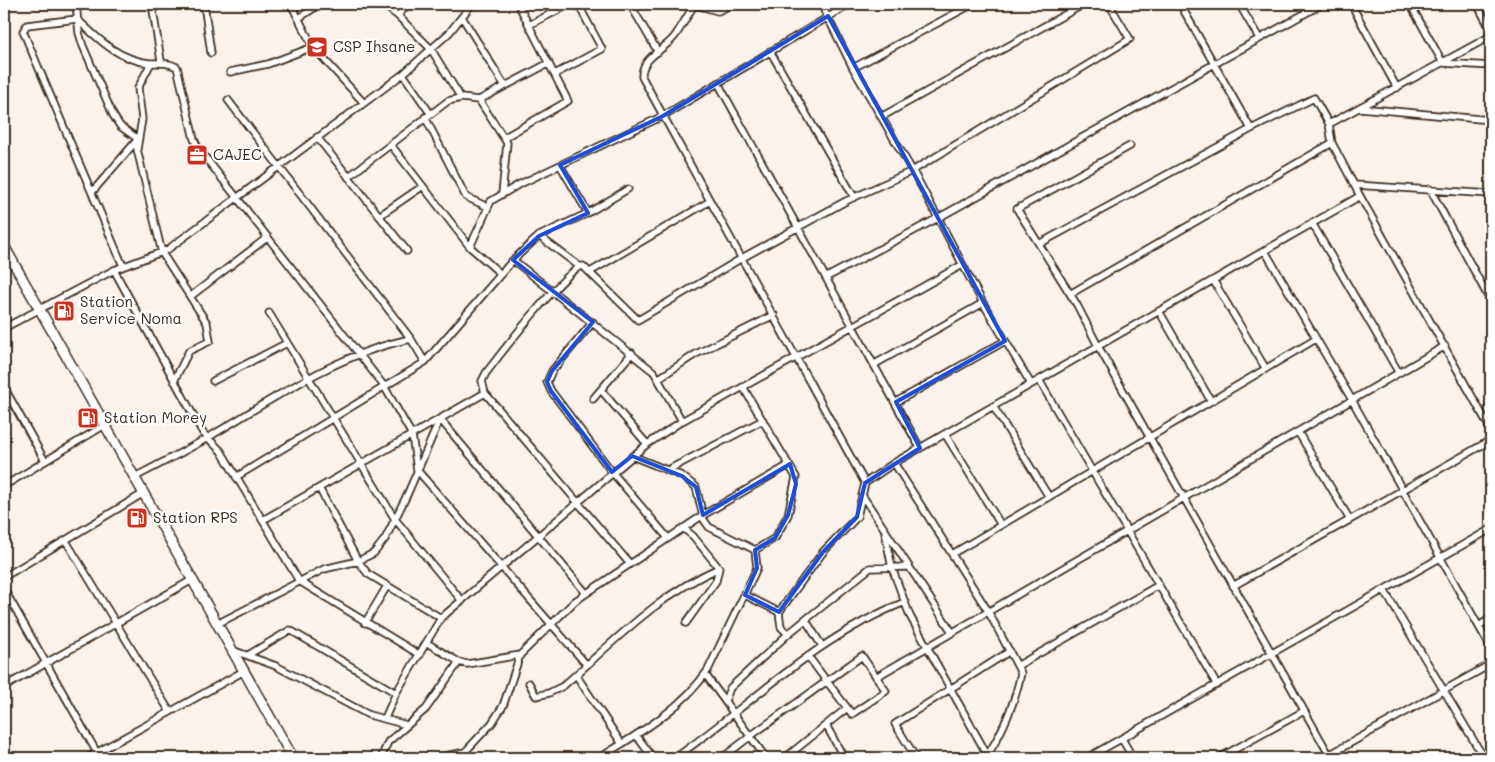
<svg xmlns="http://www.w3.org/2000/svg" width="1495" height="762" font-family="Mali,sans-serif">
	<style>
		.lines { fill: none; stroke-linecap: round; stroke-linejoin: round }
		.street-casing { stroke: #3b2a1e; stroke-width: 9 }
		.primary-casing { stroke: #3b2a1e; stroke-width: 12 }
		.street { stroke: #fff; stroke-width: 5.5 }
		.primary { stroke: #fff; stroke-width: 9 }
		.marked { fill: none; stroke: #1d4ed8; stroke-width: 4; stroke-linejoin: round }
		.labels { text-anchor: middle; stroke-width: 4.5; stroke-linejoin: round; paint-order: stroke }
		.poi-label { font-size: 15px; fill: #3b2a1e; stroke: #fff; text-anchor: start }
	</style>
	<rect width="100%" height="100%" fill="#fbf3eb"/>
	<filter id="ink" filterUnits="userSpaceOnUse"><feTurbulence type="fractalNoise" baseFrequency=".02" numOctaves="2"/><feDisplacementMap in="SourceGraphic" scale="10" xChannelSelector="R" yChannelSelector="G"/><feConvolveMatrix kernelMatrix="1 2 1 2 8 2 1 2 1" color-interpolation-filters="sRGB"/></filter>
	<g filter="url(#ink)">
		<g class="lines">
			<!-- street casing -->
			<g class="street-casing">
				<path id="street" d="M 76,4 L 79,33 L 83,46 L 113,115 L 120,126 L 138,139 L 93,191
					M 152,4 L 161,61
					M 204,4 L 211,53
					M 291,4 L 313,47 L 364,103
					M 382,4 L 398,16 L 431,49 L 461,98
					M 630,4 L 658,52
					M 692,4 L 718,11 L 733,4
					M 821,4 L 853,68 L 920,184 L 983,303 L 1031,384
					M 1180,4 L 1251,129
					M 1239,4 L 1259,38
					M 1351,4 L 1397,88
					M 1410,4 L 1443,63 L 1491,66
					M 1477,4 L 1491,30
					M 694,5 C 688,15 682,26 675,36 C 665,50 641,57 642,77 L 865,483
					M 398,16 L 407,4
					M 462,17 L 505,86
					M 299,18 L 320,4
					M 529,25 L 570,4
					M 770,51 L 854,197
					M 151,63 L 138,88 L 142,119 L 137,149 L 162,253 L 207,323 L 210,341 L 189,351 L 174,381
					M 853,68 L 973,4
					M 230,72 L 268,64 L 313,47
					M 403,74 L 430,113
					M 555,74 L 602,49 L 578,4
					M 718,83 L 920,448
					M 228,100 L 411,339 L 425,362
					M 479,100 L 507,143 L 502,194
					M 1360,108 L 1491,120
					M 425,117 L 466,197 L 488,207
					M 881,117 L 1084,4
					M 1329,124 L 1491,36
					M 317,137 L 407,251
					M 505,137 L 568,101 L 518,4
					M 391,145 L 470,247 L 501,274
					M 1130,146 L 1017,209 L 1077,305 L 1098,346 L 1331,758
					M 560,165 L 588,213
					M 348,177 L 448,101 L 461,98 L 479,100 L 549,63
					M 1355,185 L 1491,194
					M 1430,189 L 1491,302
					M 379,216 L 423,186
					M 1312,223 L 1399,373
					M 539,236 L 579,266
					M 1039,244 L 1251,129 L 1314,98 L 1329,124 L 1332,143 L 1360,196 L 1491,430
					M 470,247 L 491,201 L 518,185 L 663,116 L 850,4
					M 1265,251 L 1352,400 L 1491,648
					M 513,260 L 654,372 L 682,421
					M 123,266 L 23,31 L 27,25 L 77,19 C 99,40 119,60 150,63 C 160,63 167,62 177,67 L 194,139 L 198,148 L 384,386 L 412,435 L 417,470 L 586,664
					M 114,270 L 203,433 L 221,451 L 299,581 L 420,655
					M 590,272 L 710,201
					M 827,277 L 938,218 L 1322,4
					M 1213,280 L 1266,369
					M 1070,294 L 1332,143
					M 191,296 L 268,237
					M 1159,311 L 1211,401
					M 269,313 L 395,519 L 462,601
					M 593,322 L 552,371 L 547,382 L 551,391 L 612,472 L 668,538
					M 4,328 L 114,270 L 167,250 L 403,74 L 449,33 L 472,4
					M 875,364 L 983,303
					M 659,378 L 696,354 L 774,315
					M 1039,380 L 1217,685
					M 213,381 L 287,343
					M 4,387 L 45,461
					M 601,390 L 647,444
					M 593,399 L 632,353
					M 896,402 L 1005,341
					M 993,406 L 1049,497
					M 1298,432 L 1350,520
					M 945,434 L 1001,525
					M 632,456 L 682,476 L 696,487 L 704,520 L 709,527 L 755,550
					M 894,463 L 988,611 L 1021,673 C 1015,702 1003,731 987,756
					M 668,470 L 763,420
					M 135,477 C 160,464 185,451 209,437 C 273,399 338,353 411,339
					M 236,477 L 425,362 L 513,260 L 539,236 L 588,213 L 628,189
					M 4,486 L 105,425
					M 319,488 L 358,561 L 368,574 L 441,618
					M 862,495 L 952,632
					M 263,520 L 485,393
					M 683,528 L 693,536 L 719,568
					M 885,533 L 892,568 L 910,616 L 989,758
					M 66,541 L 170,712
					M 952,554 L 1316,339
					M 630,564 L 485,393 L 482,381 L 486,373 C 498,357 569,265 583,266 L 638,320 L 742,258 L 846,201 L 912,171 L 1130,39 L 1109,4
					M 4,577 L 144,493
					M 1233,586 L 1491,440
					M 4,589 L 100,758
					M 1384,590 L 1484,758
					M 745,595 L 779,612
					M 805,619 L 822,646
					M 365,623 L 387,586
					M 686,623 L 716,581 L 719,568
					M 217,624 L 324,569 L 358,561 L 374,553 L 385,539 L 407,495 L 440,419 L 586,593
					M 1479,626 L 1491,618
					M 788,634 L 781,627 L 779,612 L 823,552 L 857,517 L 865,483 L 894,463 L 1360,196
					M 427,643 L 459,662 L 467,664 L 520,655
					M 232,650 L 276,666 L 369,715 L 407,725
					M 248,655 L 290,630 L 396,693
					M 1017,666 L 1159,585
					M 705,674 L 766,758
					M 576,675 L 622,744
					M 876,677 L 1445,346
					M 529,683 L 536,696 L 549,693 L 563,686 C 613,643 657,595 719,568
					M 4,687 L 192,580
					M 725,701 L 730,688 L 788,634 L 870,568 L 907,567
					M 385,718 L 396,693 L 441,618 L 646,445 L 682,421 L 962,265
					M 826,725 L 844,758
					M 636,735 L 653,758
					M 1122,739 L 1133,758
					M 4,751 L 8,758
					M 1329,755 L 1491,664
					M 87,758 L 244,671
					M 381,758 L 388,742 L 426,709 L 459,662
					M 436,758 L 465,752 L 492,723 L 503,706 L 520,655 L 575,601 L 703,515 L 789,465
					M 599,758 C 638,734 682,709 708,670 L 757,568 L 755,550 L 775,538 L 788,515 L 796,477 L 743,387
					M 675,758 C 750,705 818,636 905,602
					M 722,758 L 756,732 L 862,656 L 886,691 L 852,714 C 837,695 822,675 808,656
					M 785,758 L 847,708
					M 916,758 L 895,724 L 1010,651
					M 1087,758 L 1491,529
					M 1219,758 L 1304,711"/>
			</g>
			<!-- primary casing -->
			<g class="primary-casing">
				<path id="primary" d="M 4,246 L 293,758"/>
			</g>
			<!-- street -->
			<use href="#street" class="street"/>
			<!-- primary -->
			<use href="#primary" class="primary"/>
		</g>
	</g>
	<!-- marked area -->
	<path class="marked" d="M 828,16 L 1005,341 L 896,402 L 920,448 L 865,483 L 857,517 L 823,552 L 779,612 L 745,595 L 757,568 L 755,550 L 775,538 L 788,515 L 796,484 L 790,464 L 703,515 L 696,487 L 682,476 L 632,456 L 612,472 L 551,391 L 547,382 L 552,371 L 593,322 L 513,260 L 539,236 L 588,213 L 560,165 L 663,116 Z"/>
	<!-- icons -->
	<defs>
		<g id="school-square" transform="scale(1.125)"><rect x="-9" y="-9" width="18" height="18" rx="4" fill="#c8321e" stroke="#fff"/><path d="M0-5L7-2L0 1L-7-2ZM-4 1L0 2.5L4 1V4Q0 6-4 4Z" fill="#fff"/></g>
		<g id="office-square" transform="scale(1.125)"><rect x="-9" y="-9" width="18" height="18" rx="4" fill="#c8321e" stroke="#fff"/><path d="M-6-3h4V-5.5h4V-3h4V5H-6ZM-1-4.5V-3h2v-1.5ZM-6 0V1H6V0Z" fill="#fff"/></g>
		<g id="fuel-square" transform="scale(1.125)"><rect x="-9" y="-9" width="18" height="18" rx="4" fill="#c8321e" stroke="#fff"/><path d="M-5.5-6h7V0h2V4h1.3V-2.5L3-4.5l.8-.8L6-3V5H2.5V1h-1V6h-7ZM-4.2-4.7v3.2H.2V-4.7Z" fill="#fff"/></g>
	</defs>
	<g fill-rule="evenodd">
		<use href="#school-square" x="317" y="47"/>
		<use href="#office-square" x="197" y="155"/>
		<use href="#fuel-square" x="64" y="311"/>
		<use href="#fuel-square" x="88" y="418"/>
		<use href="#fuel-square" x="137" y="518"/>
	</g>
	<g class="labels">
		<!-- poi labels -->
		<g class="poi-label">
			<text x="333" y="52">CSP Ihsane</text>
			<text x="213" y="160">CAJEC</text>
			<text x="80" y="307">Station<tspan x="80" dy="17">Service Noma</tspan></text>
			<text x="104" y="423">Station Morey</text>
			<text x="153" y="523">Station RPS</text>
		</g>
	</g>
	<!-- margin -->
	<rect width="1495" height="762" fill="none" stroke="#fff" stroke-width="20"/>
	<rect x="10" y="10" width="1475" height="742" fill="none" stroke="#3b2a1e" stroke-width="2" filter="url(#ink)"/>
</svg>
